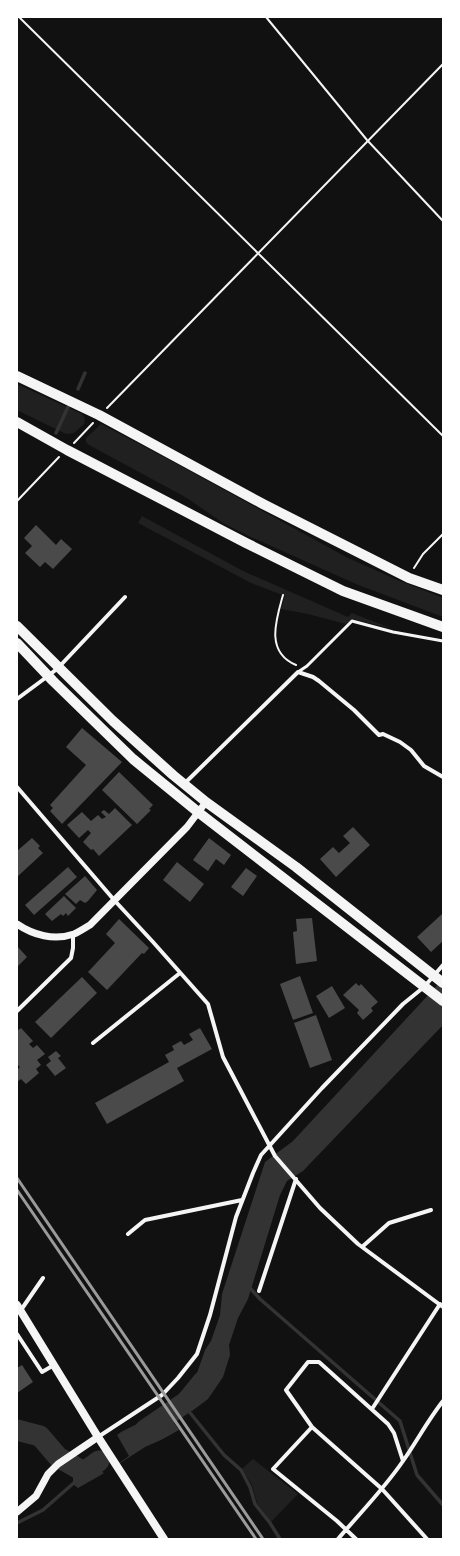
<svg xmlns="http://www.w3.org/2000/svg" width="460" height="1556" font-family="Lora,serif">
	<style>
		.green { fill: #202020 }
		.water { fill: #333 }
		.pier { fill: #111 }
		.lines { fill: none; stroke-linecap: round; stroke-linejoin: round }
		.stream { stroke: #333; stroke-width: 3.5 }
		.river { stroke: #333; stroke-width: 21 }
		.building { fill: #4a4a4a }
		.path { stroke: #f5f5f5; stroke-width: 2 }
		.service { stroke: #f5f5f5; stroke-width: 3 }
		.minor { stroke: #f5f5f5; stroke-width: 4 }
		.tertiary { stroke: #f5f5f5; stroke-width: 7 }
		.secondary { stroke: #f5f5f5; stroke-width: 8 }
		.primary { stroke: #f5f5f5; stroke-width: 10 }
		.trunk { stroke: #f5f5f5; stroke-width: 10 }
		.rail { stroke: #9a9a9a; stroke-width: 3 }
	</style>
	<rect width="100%" height="100%" fill="#111"/>
	<!-- green -->
	<path class="green" d="M 17,384 L 82,414 L 85,418 L 84,424 L 74,433 L 66,434 L 17,410 Z
		M 101,424 L 177,464 L 346,557 L 395,579 L 443,598 L 443,617 L 356,584 L 251,537 L 223,523 L 187,498 L 89,445 L 86,442 L 86,438 Z
		M 142,516 L 243,571 L 348,617 L 352,613 L 390,628 L 352,619 L 346,624 L 308,614 L 281,609 L 285,596 L 251,583 L 138,523 Z
		M 253,1459 L 298,1494 L 271,1522 L 257,1503 L 252,1485 L 242,1469 Z"/>
	<!-- water -->
	<path class="water" d="M 443,979 L 443,1025 L 303,1171 L 287,1181 L 280,1195 L 248,1299 L 238,1318 L 229,1345 L 230,1355 L 223,1377 L 208,1399 L 192,1411 L 179,1394 L 197,1373 L 205,1350 L 211,1341 L 220,1315 L 222,1294 L 265,1162 L 293,1141 Z
		M 165,1410 L 179,1430 L 161,1440 L 145,1447 L 108,1471 L 78,1488 L 73,1484 L 73,1468 L 121,1432 Z
		M 17,1424 L 42,1433 L 57,1449 L 49,1455 C 41,1443 31,1438 17,1434 Z"/>
	<!-- pier -->
	<path class="pier" d="M 116,1433 L 129,1456 L 104,1474 L 90,1452 Z"/>
	<g class="lines">
		<!-- stream -->
		<path class="stream" d="M 78,389 L 85,373
			M 56,433 L 68,407
			M 249,1287 L 260,1299 L 400,1421 L 417,1475 L 443,1505
			M 183,1404 L 224,1455 L 241,1470 L 250,1487 L 255,1504 L 270,1523 L 280,1539
			M 17,1523 L 43,1510 L 76,1481"/>
		<!-- river -->
		<path class="river" d="M 17,1430 L 40,1436 L 58,1457 L 84,1472 L 99,1461
			M 145,1430 L 186,1402 L 203,1381"/>
	</g>
	<!-- building -->
	<path class="building" d="M 36,525 L 56,545 L 61,539 L 72,549 L 53,569 L 45,562 L 40,567 L 25,553 L 32,546 L 24,538 Z
		M 82,728 L 122,762 L 62,824 L 50,811 L 53,808 L 50,805 L 86,765 L 66,747 Z
		M 119,772 L 153,805 L 149,809 L 151,810 L 137,824 L 102,790 Z
		M 115,808 L 132,825 L 99,856 L 93,849 L 91,850 L 83,842 L 91,833 L 88,830 L 79,838 L 67,825 L 82,812 L 91,821 L 98,815 L 102,819 L 106,817 L 101,812 L 104,810 L 109,814 Z
		M 353,827 L 370,845 L 336,877 L 320,859 L 333,847 L 339,853 L 350,843 L 343,836 Z
		M 32,838 L 40,846 L 38,848 L 43,853 L 17,877 L 17,851 Z
		M 209,838 L 231,855 L 224,865 L 216,859 L 208,871 L 193,860 Z
		M 177,862 L 204,884 L 190,902 L 163,880 Z
		M 68,867 L 77,877 L 34,915 L 25,905 Z
		M 246,868 L 257,876 L 243,896 L 231,887 Z
		M 85,876 L 97,890 L 88,901 L 85,903 L 80,900 L 76,904 L 65,894 Z
		M 64,896 L 76,908 L 68,916 L 66,913 L 63,916 L 61,914 L 52,921 L 45,914 Z
		M 442,914 L 443,941 L 431,952 L 417,937 Z
		M 312,918 L 317,961 L 296,964 L 293,932 L 297,931 L 296,919 Z
		M 119,919 L 149,948 L 144,954 L 142,953 L 107,990 L 88,972 L 115,943 L 106,934 Z
		M 17,946 L 27,957 L 17,967 Z
		M 300,976 L 313,1013 L 293,1020 L 280,984 Z
		M 82,977 L 97,993 L 51,1038 L 35,1022 Z
		M 356,983 L 359,986 L 361,984 L 378,1002 L 371,1008 L 373,1011 L 363,1020 L 357,1013 L 359,1010 L 343,995 Z
		M 332,986 L 345,1008 L 329,1018 L 316,996 Z
		M 316,1015 L 332,1060 L 310,1068 L 294,1023 Z
		M 21,1028 L 33,1041 L 29,1044 L 33,1048 L 37,1045 L 45,1054 L 37,1060 L 41,1065 L 36,1069 L 39,1073 L 26,1084 L 21,1079 L 17,1082 L 17,1070 L 20,1067 L 17,1064 L 17,1031 Z
		M 200,1028 L 212,1049 L 177,1068 L 184,1081 L 107,1124 L 95,1103 L 169,1062 L 165,1055 L 174,1050 L 172,1046 L 181,1041 L 184,1045 L 193,1040 L 189,1034 Z
		M 56,1051 L 61,1056 L 58,1058 L 66,1068 L 55,1076 L 46,1065 L 51,1061 L 48,1057 Z
		M 22,1365 L 33,1382 L 17,1393 L 17,1368 Z"/>
	<g class="lines">
		<!-- path -->
		<path class="path" d="M 19,17 L 443,436
			M 266,17 L 367,140 L 443,221
			M 107,408 L 443,64
			M 74,443 L 93,423
			M 17,501 L 59,457
			M 414,568 L 423,554 L 443,534
			M 283,595 C 276,620 265,652 296,665"/>
		<!-- service -->
		<path class="service" d="M 298,672 L 307,666 L 352,621 L 393,632 L 443,641"/>
		<!-- minor -->
		<path class="minor" d="M 17,699 L 48,676 L 58,668 L 125,597
			M 184,784 L 298,672 L 313,677 L 319,681 L 354,710 L 379,735 L 383,734 L 400,742 L 411,750 L 424,766 L 443,777
			M 17,787 L 115,901 L 153,942 L 208,1004 L 223,1057 L 275,1156 L 320,1208 L 358,1244 L 443,1307
			M 17,1011 L 71,958 L 73,948 L 73,934
			M 93,1043 L 180,973
			M 128,1234 L 145,1220 L 242,1200
			M 362,1247 L 389,1223 L 431,1210
			M 259,1291 L 296,1179
			M 21,1310 L 43,1278
			M 17,1334 L 42,1372 L 54,1365
			M 372,1409 L 440,1304
			M 312,1427 L 273,1469 L 337,1521 L 356,1539
			M 98,1437 L 162,1395 L 178,1378 L 197,1354 L 210,1315 L 236,1217 L 253,1173 L 261,1155 L 322,1088 L 403,1004 L 424,987 L 443,965
			M 403,1461 L 394,1433 L 388,1424 L 319,1362 L 308,1362 L 286,1390 L 312,1427 L 382,1489 L 427,1539
			M 338,1539 C 360,1513 384,1489 403,1461 C 417,1441 428,1420 443,1401"/>
		<!-- tertiary -->
		<path class="tertiary" d="M 17,924 C 33,935 54,941 74,934 C 79,932 85,928 90,925 L 187,827 L 206,802
			M 17,1512 L 36,1496 L 48,1474 L 58,1464 L 98,1437"/>
		<!-- secondary -->
		<path class="secondary" d="M 17,1305 L 98,1437 L 164,1539"/>
		<!-- primary -->
		<path class="primary" d="M 17,376 L 99,415 L 263,504 L 409,578 L 443,590
			M 17,422 L 67,450 L 246,543 L 343,591 L 443,627"/>
		<!-- trunk -->
		<path class="trunk" d="M 17,626 L 113,721 L 173,775 L 206,802 L 296,867 L 443,983
			M 17,643 L 53,681 L 133,759 L 198,812 L 443,1001"/>
		<!-- rail -->
		<path class="rail" d="M 17,1178 L 263,1539
			M 17,1190 L 256,1539"/>
	</g>
	<!-- border -->
	<rect width="460" height="1556" fill="none" stroke="#ffffff" stroke-width="36"/>
</svg>
